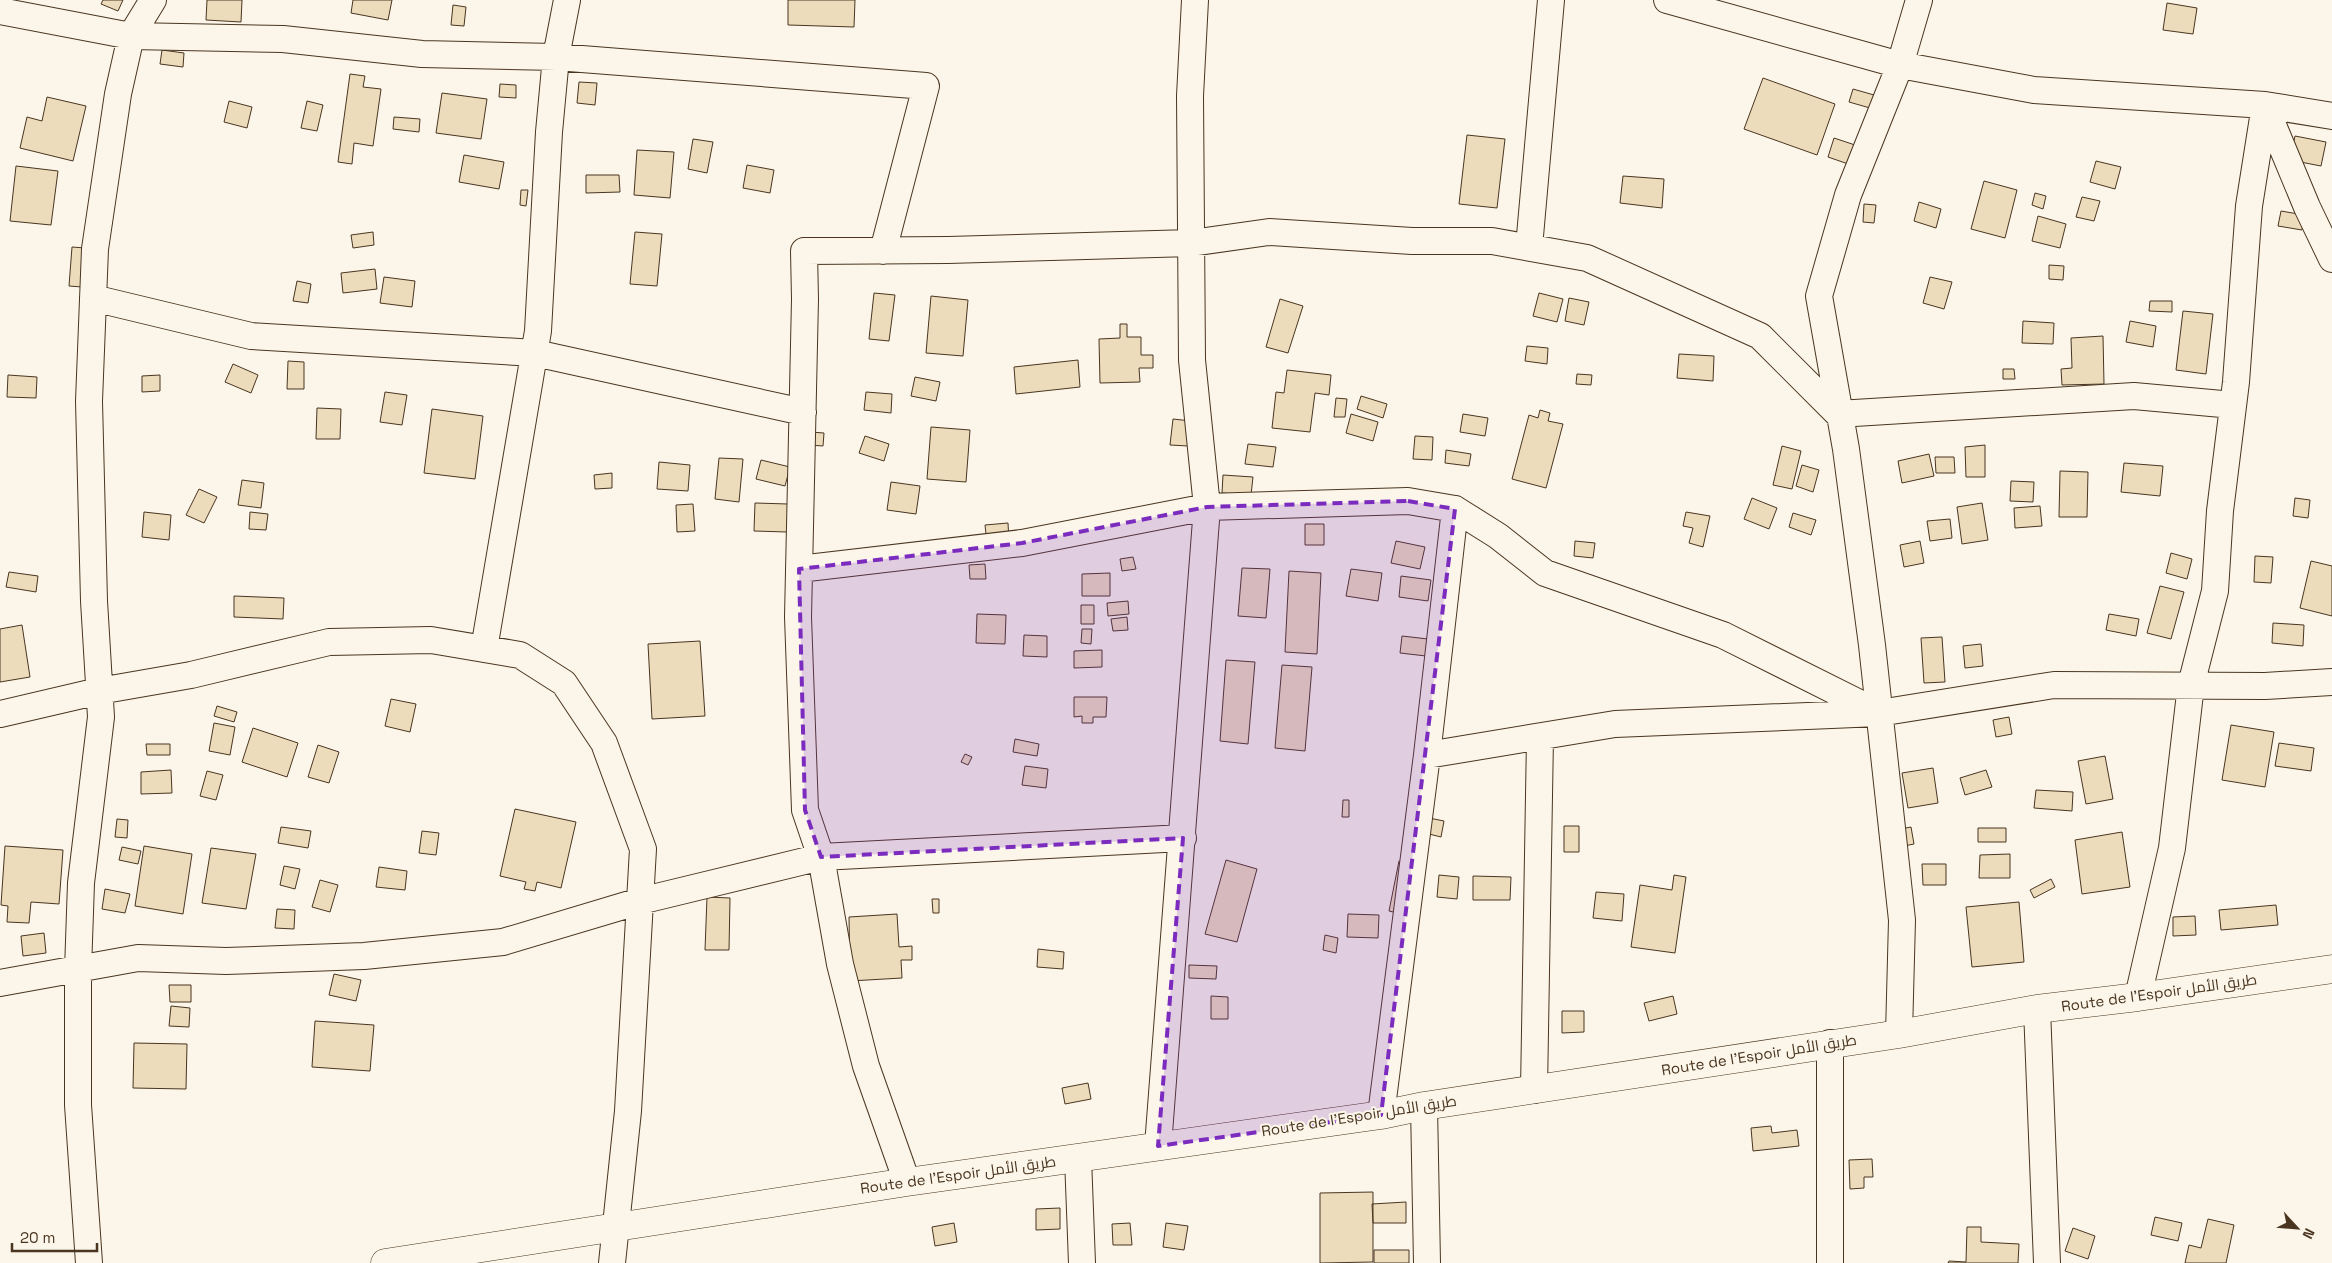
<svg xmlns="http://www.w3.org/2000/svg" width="2332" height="1263" font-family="'Space Grotesk',Cairo,sans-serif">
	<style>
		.building { fill: #ecdcbc; stroke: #4a3520 }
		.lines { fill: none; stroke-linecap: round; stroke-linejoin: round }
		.minor-casing { stroke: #4a3520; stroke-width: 28 }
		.trunk-casing { stroke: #4a3520; stroke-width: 29 }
		.minor { stroke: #fbf6e9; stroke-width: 26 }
		.trunk { stroke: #fbf6e9; stroke-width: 28 }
		.marked { fill: #7b2cbf; fill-opacity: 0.2; stroke: #7b2cbf; stroke-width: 4; stroke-dasharray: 10 6; stroke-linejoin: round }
		.labels { text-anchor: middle; stroke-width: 4; stroke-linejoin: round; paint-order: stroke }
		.street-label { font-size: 15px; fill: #4a3520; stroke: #fbf6e9 }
	</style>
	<rect width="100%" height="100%" fill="#fbf6e9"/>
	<!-- building -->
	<path class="building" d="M 103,0 L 123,0 L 118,11 L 101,4 Z
		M 207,0 L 242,0 L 241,22 L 206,20 Z
		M 353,0 L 392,0 L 388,20 L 351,13 Z
		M 788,0 L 855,0 L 854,27 L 788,25 Z
		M 2167,3 L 2197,8 L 2193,34 L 2163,30 Z
		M 453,5 L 466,7 L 464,26 L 451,25 Z
		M 162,50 L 184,53 L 183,67 L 160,64 Z
		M 350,74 L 365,76 L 363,87 L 381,89 L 373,146 L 354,143 L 352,164 L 338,162 Z
		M 1763,78 L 1835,104 L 1817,155 L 1744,129 Z
		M 579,82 L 597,83 L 595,105 L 577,103 Z
		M 500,84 L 516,85 L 516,98 L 499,97 Z
		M 1853,89 L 1874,95 L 1870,108 L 1849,102 Z
		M 442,93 L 487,99 L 481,139 L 436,133 Z
		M 47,97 L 86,106 L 73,161 L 20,148 L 27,117 L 42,121 Z
		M 229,101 L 252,107 L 247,128 L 224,122 Z
		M 307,101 L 323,105 L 317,131 L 301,128 Z
		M 394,117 L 420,119 L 419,132 L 393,129 Z
		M 1467,135 L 1505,139 L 1497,208 L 1459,204 Z
		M 2295,136 L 2326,142 L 2321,166 L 2290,160 Z
		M 1834,138 L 1861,147 L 1854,166 L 1828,157 Z
		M 693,139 L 713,142 L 707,173 L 688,169 Z
		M 637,150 L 674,152 L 670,198 L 634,195 Z
		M 464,155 L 504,162 L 499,189 L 459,182 Z
		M 2096,161 L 2121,167 L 2115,189 L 2090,182 Z
		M 747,165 L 774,170 L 770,193 L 743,188 Z
		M 16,166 L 58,171 L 51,225 L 10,221 Z
		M 586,175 L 619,175 L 620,192 L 586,193 Z
		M 1623,176 L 1664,179 L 1662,208 L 1620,203 Z
		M 1984,181 L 2017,190 L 2005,238 L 1971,229 Z
		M 521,190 L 528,190 L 526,206 L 520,205 Z
		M 2035,193 L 2046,196 L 2043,209 L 2032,205 Z
		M 2082,197 L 2100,201 L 2094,221 L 2076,217 Z
		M 1919,202 L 1941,209 L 1936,228 L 1914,221 Z
		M 1864,204 L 1876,205 L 1874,223 L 1863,222 Z
		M 2281,211 L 2304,215 L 2302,230 L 2278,226 Z
		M 2038,216 L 2066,224 L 2060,248 L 2032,241 Z
		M 373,232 L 374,245 L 353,248 L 351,235 Z
		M 635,232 L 662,234 L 657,286 L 630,284 Z
		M 72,247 L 85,248 L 82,287 L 69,286 Z
		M 2049,265 L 2064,266 L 2063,280 L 2049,279 Z
		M 375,269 L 377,289 L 343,293 L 341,273 Z
		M 384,277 L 415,281 L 412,307 L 380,303 Z
		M 1930,277 L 1952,282 L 1944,309 L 1923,303 Z
		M 297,281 L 311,284 L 308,303 L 293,301 Z
		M 874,293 L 895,295 L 889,341 L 869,339 Z
		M 1539,293 L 1563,299 L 1557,322 L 1533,316 Z
		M 931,296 L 968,300 L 963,356 L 926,353 Z
		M 1569,298 L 1589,302 L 1584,325 L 1565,321 Z
		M 1280,299 L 1303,306 L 1288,353 L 1266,347 Z
		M 2150,301 L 2172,301 L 2172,312 L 2149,311 Z
		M 2183,311 L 2213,314 L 2206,374 L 2176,370 Z
		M 2023,321 L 2054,323 L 2053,344 L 2022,343 Z
		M 2130,321 L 2156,326 L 2153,347 L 2126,342 Z
		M 1120,324 L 1127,324 L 1127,337 L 1141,337 L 1141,355 L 1153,355 L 1153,368 L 1139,368 L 1140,382 L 1100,383 L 1099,339 L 1120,338 Z
		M 2103,336 L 2104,384 L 2062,385 L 2061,369 L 2072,368 L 2071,338 Z
		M 1527,346 L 1548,348 L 1547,364 L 1525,361 Z
		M 1679,354 L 1714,356 L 1713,381 L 1677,378 Z
		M 1078,360 L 1080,387 L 1016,394 L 1014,367 Z
		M 288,361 L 304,362 L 304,389 L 287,389 Z
		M 233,364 L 258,375 L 251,393 L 225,382 Z
		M 2003,369 L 2014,369 L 2015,379 L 2003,379 Z
		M 1287,370 L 1331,375 L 1329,395 L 1315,393 L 1310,432 L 1272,428 L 1276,392 L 1284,393 Z
		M 1577,374 L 1592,375 L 1591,385 L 1576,384 Z
		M 8,375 L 37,377 L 36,398 L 7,397 Z
		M 160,375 L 160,391 L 142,392 L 142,376 Z
		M 915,377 L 940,382 L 936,401 L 911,396 Z
		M 385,392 L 407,395 L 402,425 L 380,422 Z
		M 866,392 L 892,394 L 891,413 L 864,410 Z
		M 1361,396 L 1387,404 L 1383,418 L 1357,409 Z
		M 1336,398 L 1347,399 L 1345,417 L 1334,417 Z
		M 317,408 L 341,409 L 340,439 L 316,439 Z
		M 432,409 L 483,416 L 475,479 L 424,473 Z
		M 1540,410 L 1550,413 L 1548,421 L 1563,424 L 1546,488 L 1512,479 L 1529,415 L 1538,418 Z
		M 1351,414 L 1378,422 L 1373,441 L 1346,433 Z
		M 1463,414 L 1488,418 L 1485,436 L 1460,432 Z
		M 1173,419 L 1191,421 L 1188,446 L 1170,445 Z
		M 931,427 L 970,430 L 966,482 L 927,479 Z
		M 810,432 L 824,433 L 823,446 L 809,445 Z
		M 865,436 L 889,444 L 884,461 L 859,453 Z
		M 1415,436 L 1433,437 L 1432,460 L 1413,459 Z
		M 1248,444 L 1276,447 L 1273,467 L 1245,464 Z
		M 1985,445 L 1985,477 L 1966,477 L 1965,447 Z
		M 1782,446 L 1801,451 L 1792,489 L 1773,485 Z
		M 1446,450 L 1471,454 L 1469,466 L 1445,463 Z
		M 1929,454 L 1934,476 L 1902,483 L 1898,461 Z
		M 1935,457 L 1954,457 L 1955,473 L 1936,473 Z
		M 719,458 L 743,459 L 739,502 L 715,499 Z
		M 761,460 L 790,467 L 785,486 L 756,479 Z
		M 659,462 L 690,465 L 688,491 L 657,489 Z
		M 2124,463 L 2163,466 L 2160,496 L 2121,492 Z
		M 1802,465 L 1819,470 L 1813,492 L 1796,486 Z
		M 2060,471 L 2088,472 L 2087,517 L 2059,517 Z
		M 612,473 L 612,488 L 595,489 L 594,475 Z
		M 1223,475 L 1253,477 L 1251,495 L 1222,493 Z
		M 242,480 L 264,483 L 261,508 L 238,505 Z
		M 2011,481 L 2034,482 L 2033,502 L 2010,501 Z
		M 891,482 L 920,486 L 916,514 L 887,510 Z
		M 199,489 L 217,497 L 204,523 L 186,515 Z
		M 1752,498 L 1777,508 L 1769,529 L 1744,519 Z
		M 2295,498 L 2310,500 L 2308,518 L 2293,516 Z
		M 755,503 L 788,504 L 787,532 L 754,531 Z
		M 1982,503 L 1988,540 L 1962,544 L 1957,507 Z
		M 693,504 L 695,531 L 677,532 L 676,505 Z
		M 2040,506 L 2042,526 L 2015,528 L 2014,508 Z
		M 144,512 L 171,515 L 169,540 L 142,537 Z
		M 250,512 L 268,514 L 266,530 L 249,529 Z
		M 1686,512 L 1710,516 L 1703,547 L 1689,543 L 1693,528 L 1683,526 Z
		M 1793,513 L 1816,520 L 1811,535 L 1789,527 Z
		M 1950,519 L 1952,538 L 1930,541 L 1927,521 Z
		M 1008,523 L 1009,541 L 987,543 L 985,525 Z
		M 1305,524 L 1324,524 L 1324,545 L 1305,545 Z
		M 1396,541 L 1425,547 L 1420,569 L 1391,563 Z
		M 1575,541 L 1595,543 L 1593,558 L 1574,556 Z
		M 1920,541 L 1924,563 L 1904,567 L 1900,545 Z
		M 2171,553 L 2192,559 L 2187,579 L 2166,573 Z
		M 2255,556 L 2273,557 L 2271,583 L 2254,582 Z
		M 1133,557 L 1136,569 L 1122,571 L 1120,559 Z
		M 2311,561 L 2332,566 L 2332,616 L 2300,608 Z
		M 985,564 L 986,579 L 970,579 L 969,565 Z
		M 1242,568 L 1270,569 L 1266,618 L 1238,616 Z
		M 1351,569 L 1382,573 L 1378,601 L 1346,596 Z
		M 1289,571 L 1321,573 L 1317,654 L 1285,652 Z
		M 9,572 L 38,576 L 36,592 L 6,587 Z
		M 1110,573 L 1110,596 L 1082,596 L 1082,574 Z
		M 1401,576 L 1431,580 L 1428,601 L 1399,597 Z
		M 2160,586 L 2184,592 L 2171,639 L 2147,633 Z
		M 234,596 L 284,598 L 283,619 L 234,617 Z
		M 1128,601 L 1129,614 L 1108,616 L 1107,603 Z
		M 1081,605 L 1094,605 L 1094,624 L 1081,624 Z
		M 977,614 L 1006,615 L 1005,644 L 976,643 Z
		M 2109,614 L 2139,619 L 2136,636 L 2106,630 Z
		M 1127,617 L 1128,630 L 1113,631 L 1111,619 Z
		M 2273,623 L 2304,625 L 2303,646 L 2272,643 Z
		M 22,625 L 30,677 L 0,682 L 0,629 Z
		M 1082,629 L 1092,629 L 1091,644 L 1081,643 Z
		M 1024,635 L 1047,636 L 1047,657 L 1023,656 Z
		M 1402,636 L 1428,639 L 1426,656 L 1400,653 Z
		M 1942,637 L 1945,682 L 1924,683 L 1921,638 Z
		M 700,641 L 705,716 L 652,719 L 648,644 Z
		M 1981,644 L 1983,666 L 1965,668 L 1963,646 Z
		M 1102,650 L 1102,667 L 1074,668 L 1074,651 Z
		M 1226,660 L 1255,662 L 1248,744 L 1220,741 Z
		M 1282,665 L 1312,667 L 1305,751 L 1275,748 Z
		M 1074,697 L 1107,697 L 1106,717 L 1093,717 L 1093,723 L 1082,723 L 1082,716 L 1074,717 Z
		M 391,699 L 416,704 L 410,732 L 385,726 Z
		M 217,706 L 237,712 L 234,722 L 214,716 Z
		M 2009,717 L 2012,734 L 1996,737 L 1993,720 Z
		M 214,723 L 235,727 L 230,755 L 209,751 Z
		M 2231,725 L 2274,732 L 2265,787 L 2222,780 Z
		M 253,728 L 298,743 L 287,777 L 242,762 Z
		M 1015,739 L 1039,744 L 1037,756 L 1013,752 Z
		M 2279,743 L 2314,748 L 2311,771 L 2275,766 Z
		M 146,744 L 170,744 L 170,755 L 147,755 Z
		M 318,745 L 339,752 L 329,783 L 308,777 Z
		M 965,754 L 972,757 L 968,765 L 961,762 Z
		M 2105,756 L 2113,799 L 2086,804 L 2078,761 Z
		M 1025,766 L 1048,769 L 1046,788 L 1022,785 Z
		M 1933,768 L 1938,803 L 1908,808 L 1902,773 Z
		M 171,770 L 172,793 L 141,794 L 141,772 Z
		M 1986,770 L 1992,787 L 1965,795 L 1960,778 Z
		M 207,771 L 223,775 L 216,800 L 200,796 Z
		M 2036,790 L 2073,792 L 2072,811 L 2034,808 Z
		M 1343,800 L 1349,800 L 1349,817 L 1342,817 Z
		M 515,809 L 576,822 L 561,888 L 537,882 L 535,891 L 524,889 L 526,882 L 500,876 Z
		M 1429,818 L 1444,821 L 1441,837 L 1425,833 Z
		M 117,819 L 128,820 L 127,838 L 115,837 Z
		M 1564,826 L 1579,826 L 1579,852 L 1564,852 Z
		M 281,827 L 311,831 L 308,848 L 278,843 Z
		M 1911,827 L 1914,844 L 1904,846 L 1901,829 Z
		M 1978,828 L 2006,828 L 2006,842 L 1978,842 Z
		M 422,831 L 439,833 L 436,855 L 419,853 Z
		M 2122,832 L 2130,887 L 2082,894 L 2075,840 Z
		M 5,846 L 63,850 L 59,904 L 31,902 L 29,923 L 7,922 L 8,906 L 1,905 Z
		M 144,846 L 192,854 L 183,914 L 135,906 Z
		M 122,847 L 141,851 L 138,864 L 119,860 Z
		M 211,848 L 256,854 L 246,909 L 202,903 Z
		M 2010,854 L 2010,878 L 1979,878 L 1980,855 Z
		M 1226,860 L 1257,869 L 1237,942 L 1205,934 Z
		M 1399,861 L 1416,864 L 1406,915 L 1389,911 Z
		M 1922,864 L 1946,864 L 1946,885 L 1923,885 Z
		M 284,866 L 300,869 L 295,889 L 280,885 Z
		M 379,867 L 407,871 L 405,890 L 376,887 Z
		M 1439,875 L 1459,877 L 1457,899 L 1437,897 Z
		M 1674,875 L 1686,877 L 1675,953 L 1631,947 L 1640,885 L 1672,890 Z
		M 1473,876 L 1511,877 L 1510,900 L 1473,900 Z
		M 2051,879 L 2055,887 L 2034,898 L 2030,890 Z
		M 320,880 L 338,885 L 330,912 L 312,907 Z
		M 105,889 L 130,894 L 125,913 L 102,909 Z
		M 1596,892 L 1624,894 L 1622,921 L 1593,918 Z
		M 707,897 L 730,898 L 729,950 L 705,950 Z
		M 932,899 L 939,899 L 939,913 L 933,913 Z
		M 2019,902 L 2024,962 L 1972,967 L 1966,907 Z
		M 2276,905 L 2278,925 L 2221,930 L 2219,910 Z
		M 277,909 L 295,910 L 294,929 L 275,928 Z
		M 897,914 L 899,947 L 912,946 L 912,960 L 901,960 L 902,978 L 850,981 L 849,917 Z
		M 1348,914 L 1379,915 L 1378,938 L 1347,937 Z
		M 2195,916 L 2196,935 L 2173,936 L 2173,917 Z
		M 44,933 L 46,953 L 23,956 L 21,936 Z
		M 1325,935 L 1338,938 L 1336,953 L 1323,950 Z
		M 1038,949 L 1064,952 L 1063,969 L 1037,967 Z
		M 1189,965 L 1217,966 L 1216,979 L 1189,978 Z
		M 334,974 L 361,980 L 356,1001 L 329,995 Z
		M 169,985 L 191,985 L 191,1002 L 170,1002 Z
		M 1211,996 L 1228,997 L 1228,1019 L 1211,1019 Z
		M 1673,996 L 1677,1014 L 1649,1021 L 1644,1003 Z
		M 171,1006 L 190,1008 L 189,1027 L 169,1026 Z
		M 1562,1011 L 1584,1011 L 1584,1032 L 1562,1033 Z
		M 315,1021 L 374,1025 L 370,1071 L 312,1067 Z
		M 134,1043 L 187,1044 L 186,1089 L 133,1088 Z
		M 1088,1083 L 1091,1099 L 1065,1104 L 1062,1088 Z
		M 1771,1126 L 1772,1133 L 1797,1130 L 1799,1146 L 1753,1151 L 1751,1128 Z
		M 1872,1159 L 1873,1177 L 1864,1177 L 1864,1188 L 1850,1189 L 1849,1160 Z
		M 1373,1192 L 1373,1262 L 1320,1263 L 1320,1193 Z
		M 1406,1202 L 1406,1223 L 1373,1223 L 1372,1204 Z
		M 1060,1208 L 1060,1229 L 1036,1230 L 1036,1209 Z
		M 2155,1217 L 2182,1223 L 2178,1241 L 2151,1235 Z
		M 2208,1219 L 2234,1225 L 2226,1263 L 2185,1263 L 2189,1245 L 2201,1248 Z
		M 954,1223 L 957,1242 L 935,1246 L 932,1227 Z
		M 1130,1223 L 1132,1245 L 1113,1245 L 1112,1224 Z
		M 1166,1223 L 1188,1226 L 1184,1250 L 1163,1247 Z
		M 1967,1227 L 1981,1227 L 1981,1242 L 2019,1244 L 2018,1263 L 1948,1263 L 1949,1261 L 1966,1262 Z
		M 2073,1228 L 2095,1236 L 2088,1259 L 2065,1251 Z
		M 1374,1250 L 1409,1250 L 1409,1263 L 1374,1263 Z"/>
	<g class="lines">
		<!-- minor casing -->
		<g class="minor-casing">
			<path id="minor" d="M 1667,0 L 1900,65 L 2034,90 L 2265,105 L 2332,116
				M 0,11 L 131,36 L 283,39 L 422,54 L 556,57 L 926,86 L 883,251
				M 2265,106 L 2307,207 L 2332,259
				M 1529,247 L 1551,0
				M 93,298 L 251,336 L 535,353 L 803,412
				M 799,569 L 1022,543 L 1207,507 L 1408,501 L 1455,509 L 1498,536 L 1545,573 L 1723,635 L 1879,713
				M 484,649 L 538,331 L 549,132 L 556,57 L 567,0
				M 0,714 L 99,691 L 191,675 L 329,642 L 431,640 L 520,655 L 564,683 L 604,743 L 643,849 L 628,1111 L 612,1263
				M 1427,755 L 1615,724 L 1879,713 L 2054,685 L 2265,686 L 2332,682
				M 0,983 L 138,958 L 226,961 L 364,956 L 503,942 L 640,901 L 821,857 L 1183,838
				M 2138,997 L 2172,848 L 2191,685 L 2215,591 L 2220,511 L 2236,382 L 2249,206 L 2265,105
				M 2037,1009 L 2047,1263
				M 1899,1034 L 1902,920 L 1872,645 L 1846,449 L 1819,296 L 1848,195 L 1900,65 L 1919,0
				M 1534,1090 L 1540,737
				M 1424,1106 L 1427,1263
				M 1381,1115 L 1427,755 L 1455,509
				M 1158,1146 L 1207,507 L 1192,360 L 1190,96 L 1195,0
				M 1078,1158 L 1082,1263
				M 907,1182 L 866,1066 L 840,964 L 821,857 L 805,810 L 798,617 L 805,299 L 804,251 L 948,250 L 1191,243 L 1269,232 L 1412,241 L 1492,241 L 1587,258 L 1760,336 L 1838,414 L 2134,396 L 2233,405
				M 89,1263 L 78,1105 L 78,970 L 81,883 L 101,717 L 94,601 L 89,401 L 95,249 L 118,94 L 131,36 L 153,0
				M 1830,1263 L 1830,1043"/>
		</g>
		<!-- trunk casing -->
		<g class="trunk-casing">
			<path id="trunk" d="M 385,1263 L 907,1182 L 1381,1115 L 1424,1106 L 1899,1034 L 2037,1009 L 2138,997 L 2332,969"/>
		</g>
		<!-- minor -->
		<use href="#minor" class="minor"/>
		<!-- trunk -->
		<use href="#trunk" class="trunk"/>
	</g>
	<!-- marked area -->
	<path class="marked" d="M 1408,501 L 1455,509 L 1381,1115 L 1158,1146 L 1183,838 L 821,857 L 805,810 L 799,569 L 1022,543 L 1207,507 Z"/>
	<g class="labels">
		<!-- street labels -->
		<g class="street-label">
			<text transform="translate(2159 993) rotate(-8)" y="5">Route de l’Espoir طريق الأمل</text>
			<text transform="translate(1759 1055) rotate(-9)" y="5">Route de l’Espoir طريق الأمل</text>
			<text transform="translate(1359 1116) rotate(-9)" y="5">Route de l’Espoir طريق الأمل</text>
			<text transform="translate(958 1175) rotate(-8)" y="5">Route de l’Espoir طريق الأمل</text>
		</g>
	</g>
	<!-- north arrow -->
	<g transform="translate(2297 1228) rotate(116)" stroke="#fbf6e9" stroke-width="4" paint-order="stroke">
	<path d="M0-4L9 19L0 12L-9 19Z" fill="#4a3520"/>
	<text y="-8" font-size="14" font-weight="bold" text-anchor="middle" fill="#4a3520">N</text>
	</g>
	<!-- scale -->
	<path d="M12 1243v8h85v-8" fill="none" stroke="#4a3520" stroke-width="2.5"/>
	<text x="20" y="1243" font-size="15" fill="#4a3520" stroke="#fbf6e9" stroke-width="4" paint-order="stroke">20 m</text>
</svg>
